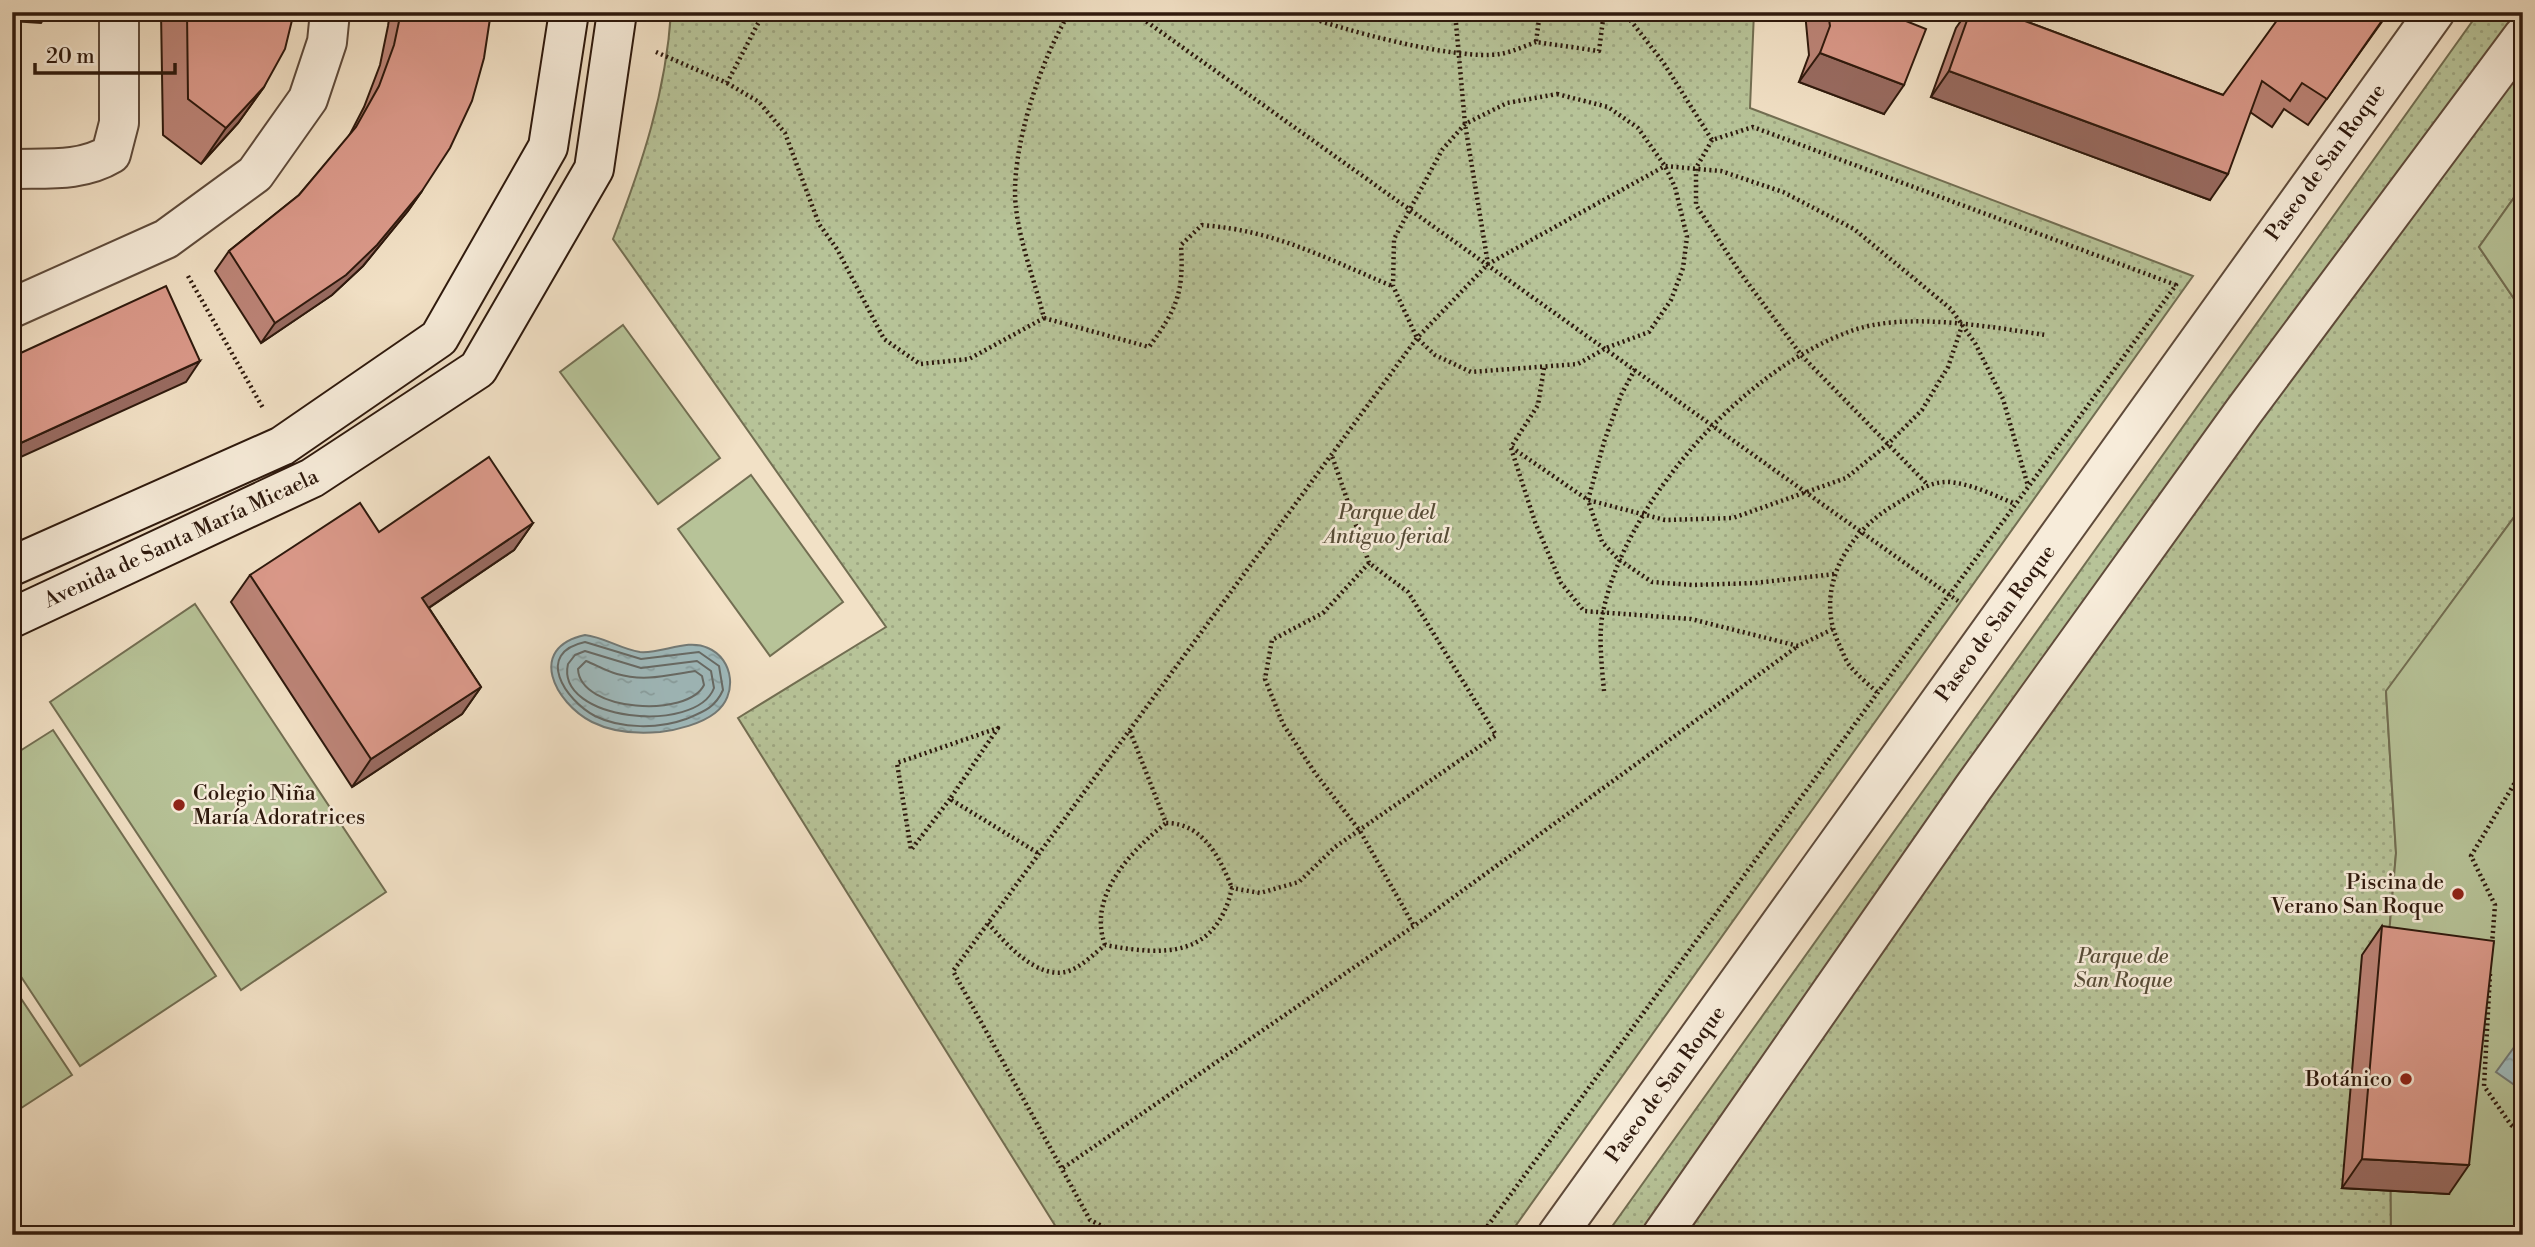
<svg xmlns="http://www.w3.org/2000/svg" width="2535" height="1247" font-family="'Libre Bodoni',serif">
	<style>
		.park { fill: url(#park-dots); stroke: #726e52; stroke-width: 2 }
		.pitch { fill: #b7c398; stroke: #726e52; stroke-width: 2 }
		.water { fill: url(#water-ripples); stroke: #727a77; stroke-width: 2 }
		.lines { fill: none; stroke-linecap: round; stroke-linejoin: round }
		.shore { stroke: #666a66; stroke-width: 2 }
		.street-casing { stroke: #5f4b3b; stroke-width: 42 }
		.secondary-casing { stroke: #2e190d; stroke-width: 42 }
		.path { stroke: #2e190d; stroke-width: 4.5; stroke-dasharray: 2 3.5; stroke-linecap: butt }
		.street { stroke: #f7ecda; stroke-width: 38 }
		.secondary { stroke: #f7ecda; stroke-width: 38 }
		.wall { fill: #bc8477; stroke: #2e190d; stroke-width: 2 }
		.shaded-wall { fill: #996b61; stroke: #2e190d; stroke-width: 2 }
		.building { fill: #db998a; stroke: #2e190d; stroke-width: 2 }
		.poi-dot { fill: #8f2418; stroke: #f7ecda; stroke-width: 2.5 }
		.labels { text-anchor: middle; stroke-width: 5; stroke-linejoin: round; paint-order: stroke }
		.street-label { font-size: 21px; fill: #2e190d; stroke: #f7ecda }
		.park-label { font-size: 21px; font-style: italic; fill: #574c37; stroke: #f7ecda }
		.poi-label { font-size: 21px; fill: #2e190d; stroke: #f7ecda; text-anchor: end }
	</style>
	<defs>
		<pattern id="park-dots" width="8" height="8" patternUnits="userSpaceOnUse" patternTransform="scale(1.75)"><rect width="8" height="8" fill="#b7c398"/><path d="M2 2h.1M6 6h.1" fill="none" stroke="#9ea782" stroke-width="1.8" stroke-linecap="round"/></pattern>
		<pattern id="water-ripples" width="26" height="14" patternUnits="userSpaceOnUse" patternTransform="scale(1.75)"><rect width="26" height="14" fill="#9fbbbe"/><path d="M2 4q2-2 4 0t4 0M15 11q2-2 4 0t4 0" fill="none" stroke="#89a0a2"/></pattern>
	</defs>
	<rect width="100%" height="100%" fill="#f2e1c6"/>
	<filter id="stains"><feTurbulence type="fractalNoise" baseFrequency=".00286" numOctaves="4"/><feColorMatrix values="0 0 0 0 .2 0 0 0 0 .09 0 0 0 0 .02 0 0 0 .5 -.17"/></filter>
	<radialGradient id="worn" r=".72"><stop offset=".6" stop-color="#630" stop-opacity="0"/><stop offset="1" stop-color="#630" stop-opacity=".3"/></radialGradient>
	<!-- park -->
	<path class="park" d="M 671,12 L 1754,12 L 1750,108 L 2193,276 L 1509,1235 L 1061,1235 L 738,718 L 886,627 L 613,239 C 642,165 666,92 671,12 Z
		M 2479,12 L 2523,12 L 2523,185 L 2479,247 L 2523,312 L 2523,505 L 2386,692 L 2396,853 L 2389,935 L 2391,1235 L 1606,1235 Z"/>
	<!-- pitch -->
	<path class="pitch" d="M 2523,185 L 2523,312 L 2479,247 Z
		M 623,325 L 720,458 L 658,504 L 560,372 Z
		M 751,475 L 843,602 L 770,656 L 678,529 Z
		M 2523,505 L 2523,1235 L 2391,1235 L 2389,935 L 2396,853 L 2386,691 Z
		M 195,604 L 386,892 L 241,990 L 50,702 Z
		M 53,730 L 216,976 L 80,1066 L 12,963 L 12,756 Z
		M 12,985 L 72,1075 L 12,1114 Z"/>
	<!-- water -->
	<path class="water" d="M 585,635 C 604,637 620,649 640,652 C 662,654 687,638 708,648 C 734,659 738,696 715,713 C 701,724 677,730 660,732 C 638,734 612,732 592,722 C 555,703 526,648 585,635 Z
		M 2523,1035 L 2523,1091 L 2496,1072 Z"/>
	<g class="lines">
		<!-- shore -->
		<path class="shore" d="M 585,642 L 641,659 L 699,652 L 719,666 L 723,690 C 715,708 703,712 686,719 C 659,729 621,729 595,716 C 565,700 534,653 585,642 Z
			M 585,651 L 641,668 L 697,661 L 711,671 L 714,688 C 696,735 555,721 568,664 L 575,655 Z
			M 586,661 C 596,665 606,671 617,674 C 645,682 668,675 695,671 L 702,676 L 704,685 C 688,718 580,712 578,669 Z"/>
		<!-- street casing -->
		<g class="street-casing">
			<path id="street" d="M 12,169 C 47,168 81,172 111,154 L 119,123 L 119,12
				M 12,308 L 166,239 L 255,174 L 308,99 L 327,42 L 330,12
				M 1557,1235 L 2435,12
				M 1662,1235 L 1973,788 L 2244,411 L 2523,36"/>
		</g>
		<!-- secondary casing -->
		<g class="secondary-casing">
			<path id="secondary" d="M 12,566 L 282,446 L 439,338 L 548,147 L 569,12
				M 12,618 L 312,478 L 478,369 L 594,169 L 617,12"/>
		</g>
		<!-- path -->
		<path class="path" d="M 1133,12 L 1958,601
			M 1294,12 C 1338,29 1456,61 1500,54 C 1512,52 1525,46 1536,42
			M 1455,12 L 1465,124 L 1488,264
			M 1540,12 L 1536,42 L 1599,51 L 1604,12
			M 656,52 L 727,83 L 764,12
			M 727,83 L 759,102 L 785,133 L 819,224 L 837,249 L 884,339 L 920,364 L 969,359 L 1044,318 C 1035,282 1020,244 1016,208 C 1009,153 1041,58 1070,12
			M 1557,94 L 1608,107 L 1638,128 L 1665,166 L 1675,187 L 1687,237 L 1683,268 L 1671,300 L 1649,332 L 1606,348 L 1578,364 L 1471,372 L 1435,355 L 1417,338 L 1393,286 L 1394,239 L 1442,150 L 1465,124 L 1507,103 Z
			M 1712,140 L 1696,168 L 1696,205 L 1739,271 L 1802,356 L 1928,485
			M 188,276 L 263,408
			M 1044,318 L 1149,347 C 1177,309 1184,292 1181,245 L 1202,225 C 1277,231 1325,258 1392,286
			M 1544,368 L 1538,405 L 1511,447 L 1588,500 L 1665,520 L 1733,518 L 1846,478 L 1887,445 L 1922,410 L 1948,367 L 1962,326
			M 1635,369 L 1621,395 L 1604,442 L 1588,500 L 1602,542 L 1618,559 L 1652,582 L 1693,585 L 1755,583 L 1835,574
			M 1511,448 L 1535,522 L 1561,583 L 1584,611 L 1691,619 L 1798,646 L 1833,629
			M 1369,563 L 1323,613 L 1272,640 L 1265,679 L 1283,724 L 1315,773 L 1360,831 L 1414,926
			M 1604,691 C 1602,667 1598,636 1603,612 C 1626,501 1744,369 1851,331 C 1905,311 1990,327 2046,335
			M 1877,692 C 1868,684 1858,676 1850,666 C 1845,660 1842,650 1838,642 C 1814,588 1848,531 1896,504 C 1912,494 1929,481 1949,482 C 1972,484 1994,495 2015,504
			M 1130,731 L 1166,823 C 1203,823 1220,858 1232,888
			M 950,799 L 911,850 L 897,763 L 998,728 L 950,799 L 1038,853
			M 988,923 C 1006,944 1038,981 1069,971 C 1081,967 1095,953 1105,945 C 1165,956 1216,958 1232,888 L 1260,893 L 1299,882 L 1335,847 L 1496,735 L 1408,592 L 1369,563 L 1332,456
			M 2492,944 L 2495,905 L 2471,856 L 2523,769
			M 1105,945 C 1087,896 1131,851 1166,823
			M 2490,974 L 2484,1086 L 2511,1125 L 2523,1133
			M 1063,1168 L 1414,926 L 1798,646
			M 1120,1235 L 1090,1220 L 953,971 L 1417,338 L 1488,264 L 1665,166 L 1721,171 L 1783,192 L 1854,229 L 1951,309 L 1975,343 L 2003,399 L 2028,486
			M 1183,1235 L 1233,1231 L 1248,1235
			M 1481,1235 L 2176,285 L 1753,127 L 1712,140 L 1663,62 L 1624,12"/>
		<!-- street -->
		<use href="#street" class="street"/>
		<!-- secondary -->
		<use href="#secondary" class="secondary"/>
	</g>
	<!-- wall -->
	<path class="wall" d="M 161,12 L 294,12 L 264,87 L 238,123 L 201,164 L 163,135 Z
		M 390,12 L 491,12 L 422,191 L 408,211 L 363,266 L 332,295 L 261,343 L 215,271 L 229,251 L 299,195 L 348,138 L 364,107 L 380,65 L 388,26 Z
		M 1805,12 L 1900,12 L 1884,114 L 1799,82 L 1809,55 Z
		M 1967,12 L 2001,12 L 2223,95 L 2389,12 L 2308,125 L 2284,109 L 2272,127 L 2250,112 L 2210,200 L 1931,97 L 1956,28 Z
		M 533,523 L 514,550 L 429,608 L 481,687 L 462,714 L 352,787 L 231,602 L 250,575 L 379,532 Z
		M 2382,926 L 2449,1194 L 2342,1188 L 2362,955 Z"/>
	<!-- shaded-wall -->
	<path class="shaded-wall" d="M 12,12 L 48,12 L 41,23 L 12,21 Z
		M 1820,53 L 1904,85 L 1884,114 L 1799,82 Z
		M 1949,71 L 2228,174 L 2210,200 L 1931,97 Z
		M 264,87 L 238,123 L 201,164 L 226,128 Z
		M 422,191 L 408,211 L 363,266 L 332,295 L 261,343 L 275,323 Z
		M 200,361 L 186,382 L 12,461 L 12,447 Z
		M 533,523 L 514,550 L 403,625 L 422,598 Z
		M 481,687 L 462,714 L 352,787 L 371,759 Z
		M 2362,1159 L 2469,1165 L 2449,1194 L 2342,1188 Z"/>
	<!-- building -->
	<path class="building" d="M 187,12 L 294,12 L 285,49 L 264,87 L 226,128 L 188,99 Z
		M 401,12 L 491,12 L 484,58 L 472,101 L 450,148 L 422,191 L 377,245 L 346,275 L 275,323 L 229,251 L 299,195 L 356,127 L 379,86 L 394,45 Z
		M 1828,12 L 1900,12 L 1901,19 L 1926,29 L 1904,85 L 1820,53 L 1830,26 Z
		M 1970,12 L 2001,12 L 2223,95 L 2283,12 L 2388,12 L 2327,99 L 2302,83 L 2290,101 L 2262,81 L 2228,174 L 1949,71 Z
		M 166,286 L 200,361 L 12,447 L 12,357 Z
		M 489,457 L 533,523 L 422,598 L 481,687 L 371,759 L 250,575 L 360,503 L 379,532 Z
		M 2382,926 L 2494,941 L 2469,1165 L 2362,1159 Z"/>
	<!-- markers -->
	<g class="poi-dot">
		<circle cx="179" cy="805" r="7"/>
		<circle cx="2458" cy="894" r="7"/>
		<circle cx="2406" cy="1079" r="7"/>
	</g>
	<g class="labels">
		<!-- street labels -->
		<g class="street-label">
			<text transform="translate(2325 162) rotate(-54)" y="7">Paseo de San Roque</text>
			<text transform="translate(181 538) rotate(-25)" y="7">Avenida de Santa María Micaela</text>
			<text transform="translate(1995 623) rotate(-54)" y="7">Paseo de San Roque</text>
			<text transform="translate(1665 1084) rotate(-54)" y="7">Paseo de San Roque</text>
		</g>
		<!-- park labels -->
		<g class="park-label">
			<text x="1387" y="519">Parque del<tspan x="1387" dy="24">Antiguo ferial</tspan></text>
			<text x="2123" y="963">Parque de<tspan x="2123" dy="24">San Roque</tspan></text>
		</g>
		<!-- poi labels -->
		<g class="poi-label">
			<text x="193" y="800" text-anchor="start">Colegio Niña<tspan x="193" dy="24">María Adoratrices</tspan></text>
			<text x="2444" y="889">Piscina de<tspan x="2444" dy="24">Verano San Roque</tspan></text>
			<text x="2392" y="1086">Botánico</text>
		</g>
	</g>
	<!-- margin -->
	<rect width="2535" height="1247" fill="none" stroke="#f2e1c6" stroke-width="42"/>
	<rect x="14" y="14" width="2507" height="1219" fill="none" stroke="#2e190d" stroke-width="3.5"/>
	<rect x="21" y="21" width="2493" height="1205" fill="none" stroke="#2e190d" stroke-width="2"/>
	<!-- scale -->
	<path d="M35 63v10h140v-10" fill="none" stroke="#2e190d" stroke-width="3.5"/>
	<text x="46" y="63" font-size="21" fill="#2e190d" stroke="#f7ecda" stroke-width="5" paint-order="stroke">20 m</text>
	<rect width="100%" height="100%" filter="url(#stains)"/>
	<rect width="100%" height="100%" fill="url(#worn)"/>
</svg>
